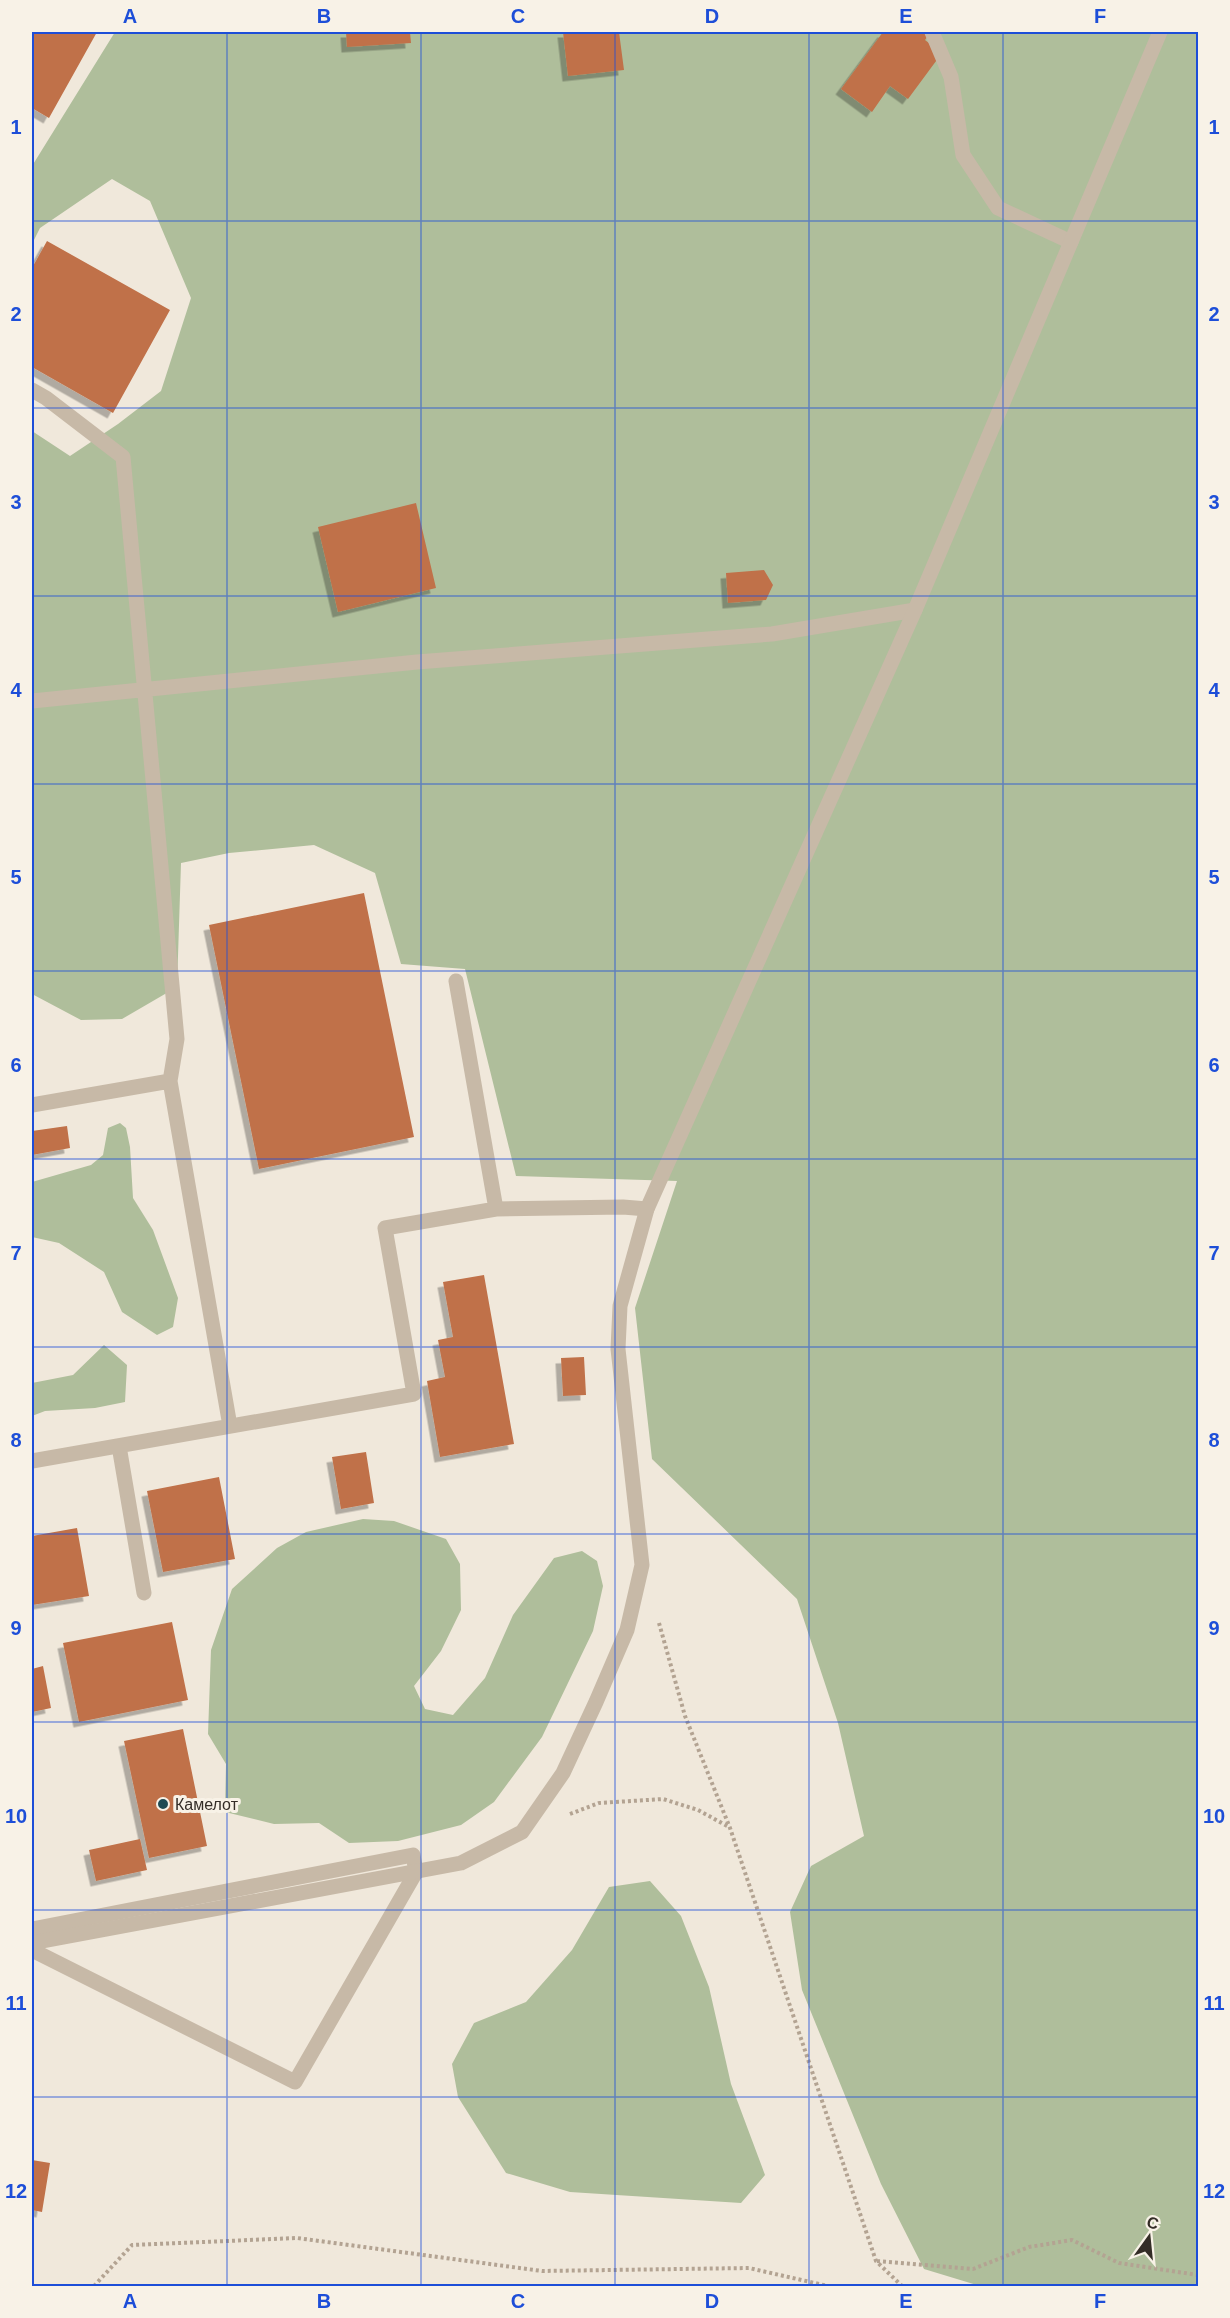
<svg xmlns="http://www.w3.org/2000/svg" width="1230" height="2318" font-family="Arial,sans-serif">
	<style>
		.green { fill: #afbe9b }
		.building { fill: #c07149; filter: url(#shadow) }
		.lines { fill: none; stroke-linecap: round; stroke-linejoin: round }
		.path { stroke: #b3a392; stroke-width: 4; stroke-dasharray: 3 3; stroke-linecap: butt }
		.lane { stroke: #c7b9a7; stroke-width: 15 }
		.street { stroke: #c7b9a7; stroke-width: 15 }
		.grid { fill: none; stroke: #1d4ed8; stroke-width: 1.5; stroke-opacity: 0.55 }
		.poi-dot { fill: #1f4b54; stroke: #f8f2e7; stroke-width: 2 }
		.labels { text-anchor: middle; stroke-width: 6; stroke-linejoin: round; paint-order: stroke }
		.poi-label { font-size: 16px; fill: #342d27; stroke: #f8f2e7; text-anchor: start }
		.neatline { fill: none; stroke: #1d4ed8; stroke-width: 2 }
		.grid-label { font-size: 20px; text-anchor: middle; font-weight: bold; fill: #1d4ed8 }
	</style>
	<defs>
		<filter id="shadow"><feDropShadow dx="-5.5" dy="5.5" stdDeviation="0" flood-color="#0004"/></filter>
	</defs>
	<rect width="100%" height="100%" fill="#f0e8db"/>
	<!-- green -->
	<path class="green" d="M 115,32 L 1198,32 L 1198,2286 L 980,2286 L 924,2269 L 881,2184 L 802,1990 L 790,1912 L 811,1866 L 864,1836 L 838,1723 L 797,1599 L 652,1459 L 635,1308 L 677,1181 L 516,1176 L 465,969 L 401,964 L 375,873 L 314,845 L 229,853 L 181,863 L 177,987 L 122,1019 L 81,1020 L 32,994 L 32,431 L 70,456 L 118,424 L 161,391 L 191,298 L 150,201 L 112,179 L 40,228 L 32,244 L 32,166 Z
		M 120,1123 L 126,1128 L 130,1147 L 133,1198 L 153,1230 L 178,1298 L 173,1327 L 157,1335 L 122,1312 L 104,1272 L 59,1243 L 32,1237 L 32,1182 L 91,1165 L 103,1155 L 108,1128 Z
		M 104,1345 L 127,1365 L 125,1402 L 95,1408 L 45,1411 L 32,1416 L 32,1383 L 73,1375 Z
		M 363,1519 L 394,1521 L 446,1539 L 460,1564 L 461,1610 L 441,1651 L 414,1686 L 425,1709 L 453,1715 L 485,1678 L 513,1615 L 554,1558 L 582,1551 L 597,1561 L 603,1586 L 593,1631 L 542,1737 L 494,1802 L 461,1825 L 398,1841 L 349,1843 L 319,1823 L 274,1824 L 225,1812 L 226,1764 L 208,1734 L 211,1650 L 232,1589 L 277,1548 L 306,1532 Z
		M 650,1881 L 681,1916 L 709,1987 L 731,2084 L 765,2175 L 741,2203 L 570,2192 L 506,2173 L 458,2097 L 452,2064 L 474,2023 L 526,2002 L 572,1950 L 609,1887 Z"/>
	<!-- building -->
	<path class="building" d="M 32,32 L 97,32 L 49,118 L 32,108 Z
		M 346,32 L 410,32 L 411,43 L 347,47 Z
		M 563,32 L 619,32 L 624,70 L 568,76 Z
		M 883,32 L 931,32 L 925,40 L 942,53 L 908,99 L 890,86 L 872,112 L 841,89 Z
		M 47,241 L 170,310 L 113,413 L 32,367 L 32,268 Z
		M 416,503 L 436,588 L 338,612 L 318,527 Z
		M 764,570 L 773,585 L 766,600 L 728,603 L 726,573 Z
		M 364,893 L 414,1137 L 259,1169 L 209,925 Z
		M 67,1126 L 70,1148 L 32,1155 L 32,1131 Z
		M 484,1275 L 514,1444 L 440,1457 L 427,1381 L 445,1377 L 438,1340 L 453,1337 L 443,1282 Z
		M 584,1357 L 586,1395 L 563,1396 L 561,1358 Z
		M 366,1452 L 374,1503 L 341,1509 L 332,1457 Z
		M 219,1477 L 235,1559 L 163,1572 L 147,1491 Z
		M 77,1528 L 89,1596 L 32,1605 L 32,1536 Z
		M 172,1622 L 188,1700 L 79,1722 L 63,1643 Z
		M 43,1666 L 51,1708 L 32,1712 L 32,1669 Z
		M 183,1729 L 207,1846 L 149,1858 L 124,1741 Z
		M 140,1839 L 147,1870 L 96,1881 L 89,1850 Z
		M 32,2160 L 50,2163 L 42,2212 L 32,2210 Z"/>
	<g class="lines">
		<!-- path -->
		<path class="path" d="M 659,1623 L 685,1716 L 730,1828 L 876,2261 L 902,2286
			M 570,1814 L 599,1803 L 663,1799 L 698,1810 L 729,1827
			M 877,2261 L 973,2269 L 1029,2247 L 1072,2240 L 1119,2263 L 1198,2275
			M 94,2286 L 132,2245 L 297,2238 L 542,2271 L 749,2268 L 828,2286"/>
		<!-- lane -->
		<path class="lane" d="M 932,32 L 951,77 L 963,155 L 998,208 L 1071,242
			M 32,390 L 46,398 L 123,457 L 177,1039 L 170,1081
			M 32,701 L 417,662 L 772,634 L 915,610
			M 456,981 L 496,1209
			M 32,1105 L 170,1081 L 230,1426
			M 119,1446 L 144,1593
			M 32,1461 L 414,1394 L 385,1228 L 496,1209 L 623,1207 L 647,1209
			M 32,1929 L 413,1855 L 416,1872 L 295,2082 L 32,1950"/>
		<!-- street -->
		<path class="street" d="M 32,1943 L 461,1863 L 522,1832 L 563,1773 L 596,1702 L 627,1630 L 642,1565 L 618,1349 L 620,1306 L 647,1209 L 915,610 L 1160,32"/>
	</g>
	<!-- grid -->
	<path class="grid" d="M 227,32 L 227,2286M 421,32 L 421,2286M 615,32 L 615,2286M 809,32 L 809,2286M 1003,32 L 1003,2286M 32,221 L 1198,221M 32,408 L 1198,408M 32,596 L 1198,596M 32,784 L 1198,784M 32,971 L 1198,971M 32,1159 L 1198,1159M 32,1347 L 1198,1347M 32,1534 L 1198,1534M 32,1722 L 1198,1722M 32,1910 L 1198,1910M 32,2097 L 1198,2097"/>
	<!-- markers -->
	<circle class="poi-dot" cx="163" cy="1804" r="6"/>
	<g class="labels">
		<!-- poi labels -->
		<g class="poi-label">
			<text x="175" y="1810">Камелот</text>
		</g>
	</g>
	<!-- border -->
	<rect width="1230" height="2318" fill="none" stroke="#f8f2e7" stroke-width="66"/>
	<!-- north arrow -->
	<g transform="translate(1149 2237) rotate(15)" stroke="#f8f2e7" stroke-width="4.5" paint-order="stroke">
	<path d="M0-4.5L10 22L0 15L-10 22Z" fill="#342d27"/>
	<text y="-9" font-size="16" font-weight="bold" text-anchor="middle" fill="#342d27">С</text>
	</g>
	<rect x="33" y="33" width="1164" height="2252" class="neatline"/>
	<g class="grid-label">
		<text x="130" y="23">A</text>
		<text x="324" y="23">B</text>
		<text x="518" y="23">C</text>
		<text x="712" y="23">D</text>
		<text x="906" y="23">E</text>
		<text x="1100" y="23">F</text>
		<text x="16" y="134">1</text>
		<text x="1214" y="134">1</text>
		<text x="16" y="321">2</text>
		<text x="1214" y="321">2</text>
		<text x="16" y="509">3</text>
		<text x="1214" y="509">3</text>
		<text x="16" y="697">4</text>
		<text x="1214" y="697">4</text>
		<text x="16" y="884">5</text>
		<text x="1214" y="884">5</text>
		<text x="16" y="1072">6</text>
		<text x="1214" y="1072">6</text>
		<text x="16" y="1260">7</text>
		<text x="1214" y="1260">7</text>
		<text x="16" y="1447">8</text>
		<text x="1214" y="1447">8</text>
		<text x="16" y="1635">9</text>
		<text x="1214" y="1635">9</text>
		<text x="16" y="1823">10</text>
		<text x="1214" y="1823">10</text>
		<text x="16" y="2010">11</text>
		<text x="1214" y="2010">11</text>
		<text x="16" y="2198">12</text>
		<text x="1214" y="2198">12</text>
		<text x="130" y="2308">A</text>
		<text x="324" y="2308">B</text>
		<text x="518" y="2308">C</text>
		<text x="712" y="2308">D</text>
		<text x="906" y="2308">E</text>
		<text x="1100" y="2308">F</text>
	</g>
</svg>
